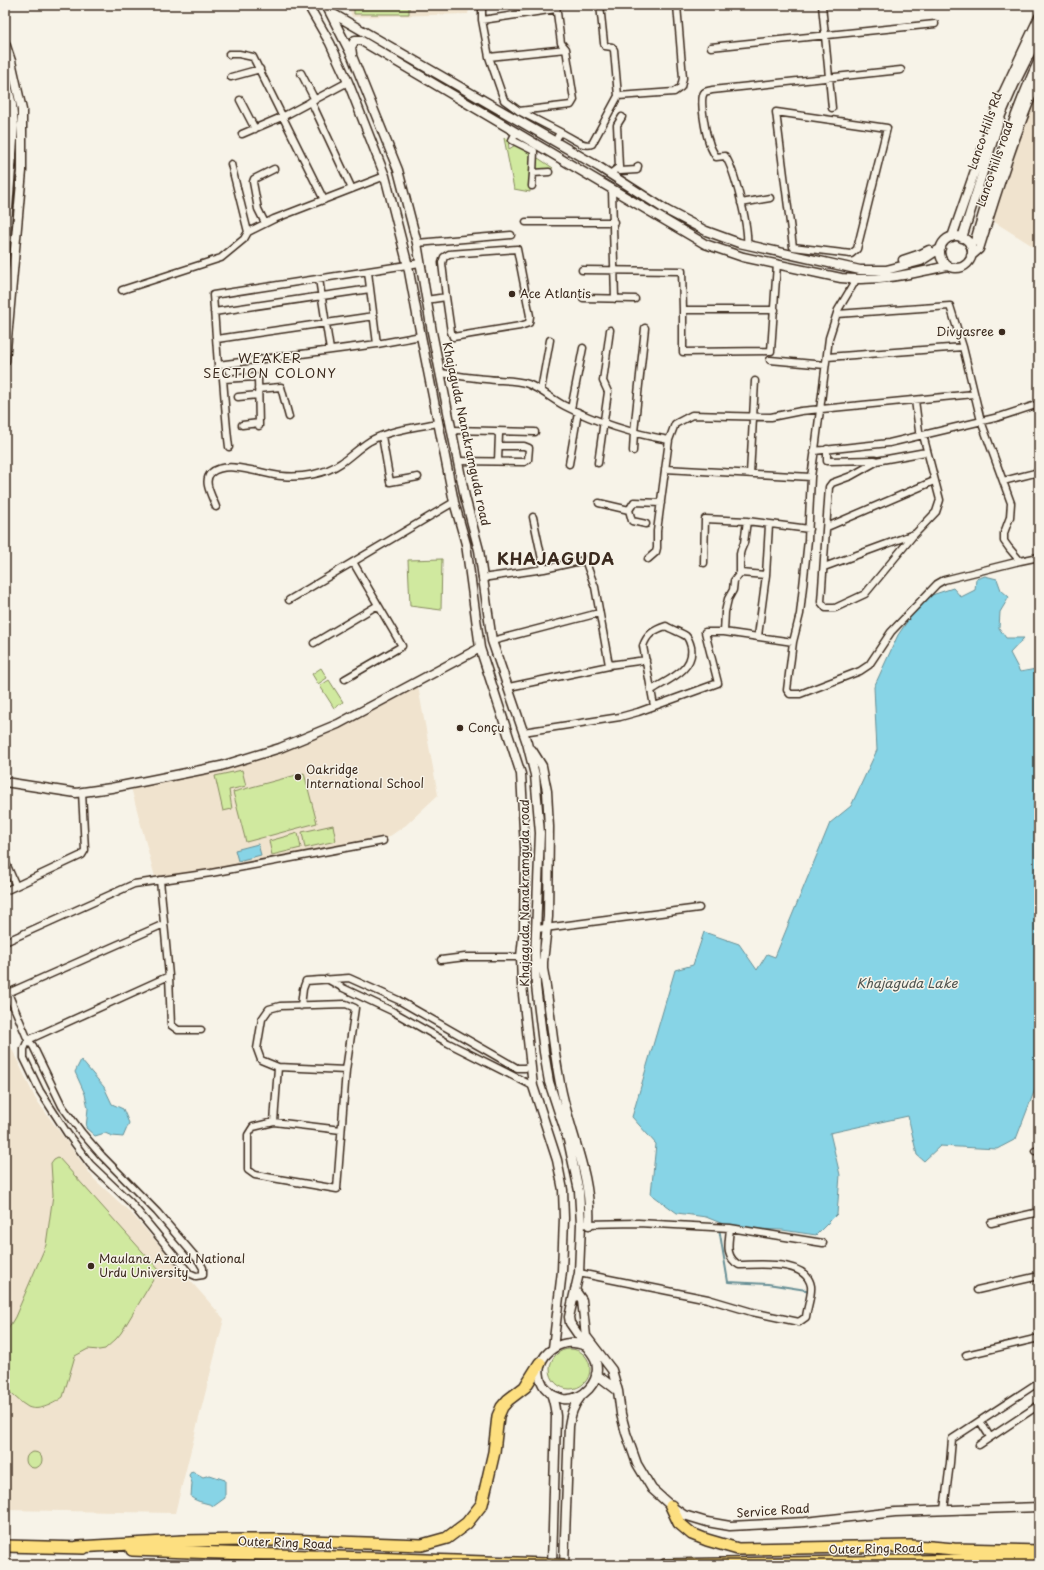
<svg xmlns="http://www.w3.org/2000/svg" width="1044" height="1570" font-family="'Playpen Sans',sans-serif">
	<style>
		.built { fill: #f0e3ce }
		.green { fill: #d0e99f; stroke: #868a5e }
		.water { fill: #87d4e6; stroke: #699096 }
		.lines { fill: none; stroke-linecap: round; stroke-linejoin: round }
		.stream { stroke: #699096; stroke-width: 2 }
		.street-casing { stroke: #3b2a1e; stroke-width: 9 }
		.secondary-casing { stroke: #3b2a1e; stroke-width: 11 }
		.highway-casing { stroke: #3b2a1e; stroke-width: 14 }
		.street { stroke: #f7f3e8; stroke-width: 6 }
		.secondary { stroke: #f7f3e8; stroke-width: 8 }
		.highway { stroke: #fddf80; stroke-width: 11 }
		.highway-bridge-casing { stroke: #3b2a1e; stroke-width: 14; stroke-linecap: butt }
		.highway-bridge { stroke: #fddf80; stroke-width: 11 }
		.poi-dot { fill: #3b2a1e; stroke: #f7f3e8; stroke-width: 1.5 }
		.labels { text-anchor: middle; stroke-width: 3; stroke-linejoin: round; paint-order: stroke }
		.street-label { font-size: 12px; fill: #3b2a1e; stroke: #f7f3e8 }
		.poi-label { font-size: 12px; fill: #3b2a1e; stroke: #f7f3e8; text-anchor: start }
		.neighbourhood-label { font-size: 13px; letter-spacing: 1px; fill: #3b2a1e; stroke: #f7f3e8 }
		.water-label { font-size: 13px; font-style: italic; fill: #4e5450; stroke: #f7f3e8 }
		.district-label { font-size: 16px; font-weight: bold; letter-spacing: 1px; fill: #3b2a1e; stroke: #f7f3e8 }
	</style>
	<rect width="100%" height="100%" fill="#f7f3e8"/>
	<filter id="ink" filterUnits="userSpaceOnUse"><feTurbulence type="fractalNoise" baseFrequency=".025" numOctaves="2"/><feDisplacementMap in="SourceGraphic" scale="8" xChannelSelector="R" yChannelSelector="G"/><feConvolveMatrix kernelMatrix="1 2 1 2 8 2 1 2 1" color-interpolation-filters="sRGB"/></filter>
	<g filter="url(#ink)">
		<!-- built -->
		<path class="built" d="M 348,5 L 470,5 L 468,14 L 352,17 Z
			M 1037,95 L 1039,96 L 1039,250 L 993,221 L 1029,112 Z
			M 417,681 L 438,795 L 406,825 L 383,841 L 160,880 L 155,877 L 130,784 L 280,748 Z
			M 5,1034 L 35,1098 L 94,1179 L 131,1213 L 224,1319 L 175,1513 L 5,1510 Z"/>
		<!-- green -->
		<path class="green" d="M 354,5 L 409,5 L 409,14 L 354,14 Z
			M 504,138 L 508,139 L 509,149 L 517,144 L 553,168 L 531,175 L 530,192 L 514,189 Z
			M 442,559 L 441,610 L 410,606 L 408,560 Z
			M 321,668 L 327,678 L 318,684 L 312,674 Z
			M 329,680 L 343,702 L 334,708 L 320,686 Z
			M 242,770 L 246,786 L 229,790 L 232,809 L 223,811 L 215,776 Z
			M 304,773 L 317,823 L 246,842 L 233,792 Z
			M 333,825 L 336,841 L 305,848 L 302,832 Z
			M 298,833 L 301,848 L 272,855 L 269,841 Z
			M 58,1157 L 159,1270 L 121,1333 L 116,1339 L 105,1349 L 99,1350 L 88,1349 L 75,1356 L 63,1397 C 55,1403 39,1412 28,1407 C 19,1402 13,1394 5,1389 L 5,1334 L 15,1317 L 46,1245 L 53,1195 L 51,1163 L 54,1159 Z
			M550 1369a20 20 0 1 1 40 0a20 20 0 1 1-40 0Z
			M26 1460a8 8 0 1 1 16 0a8 8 0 1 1-16 0Z"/>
		<!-- water -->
		<path class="water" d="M 985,576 L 997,579 L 1001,590 L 1009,597 L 1000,612 L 999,628 L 1006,638 L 1024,638 L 1010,653 L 1020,672 L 1036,669 L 1039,674 L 1039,1079 L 1016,1139 L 997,1149 L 940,1146 L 924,1161 L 917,1155 L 908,1116 L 830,1133 L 840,1175 L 837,1214 L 816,1235 L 782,1230 L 733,1228 L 706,1217 L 677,1213 L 651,1194 L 656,1144 L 632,1117 L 675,970 L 693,965 L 704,932 L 739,944 L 757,970 L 767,954 L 775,957 L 830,823 L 851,806 L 877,750 L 874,687 L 898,635 L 923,598 L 953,588 L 961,597 L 975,590 L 976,579 Z
			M 258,844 L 261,855 L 238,861 L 235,850 Z
			M 81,1060 L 104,1087 L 112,1104 L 123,1109 L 129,1123 L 123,1137 L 112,1136 L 105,1133 L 95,1136 L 86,1128 L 88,1108 L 85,1094 L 75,1072 Z
			M 192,1471 L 203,1477 L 210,1475 L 225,1480 L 225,1498 L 214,1506 C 206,1502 198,1503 191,1497 L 192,1483 L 189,1475 Z"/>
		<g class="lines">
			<!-- stream -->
			<path class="stream" d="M 719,1228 L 728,1282 L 768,1284 L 806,1290"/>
			<!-- street casing -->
			<g class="street-casing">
				<path id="street" d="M 482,5 L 482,20 L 489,57 L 504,100 L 519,111 L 560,132
					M 600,5 L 604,43 L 605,46 L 612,47 L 614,50 L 618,96
					M 822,5 L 832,108
					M 482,20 L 556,9
					M 711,47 L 935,24
					M 229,54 L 239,54 L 253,57 L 324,200
					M 489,57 L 566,49
					M 301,73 L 315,100
					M 231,77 L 260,69
					M 240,100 L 255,129
					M 311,101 L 352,189
					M 519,111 L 571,105 L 574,100 L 566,49 L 561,43 L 556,5
					M 776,112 L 887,128 L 857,249 L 851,254 L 793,247 Z
					M 516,132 L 512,140 L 534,151 L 533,173 L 549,172
					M 242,134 L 284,116 L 348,82
					M 555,142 L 560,132 C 569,136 583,148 592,144 L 618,96 L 674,92 L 681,87 L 683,78 L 677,5
					M 231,164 L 248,232 L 274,219 L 385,176
					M 620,171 L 637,170 L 638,166
					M 610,174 L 619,167 L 617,125 L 622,117
					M 532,186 L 533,173
					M 612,190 L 615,299
					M 741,203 L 770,198
					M 526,222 L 614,222
					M 265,223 L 258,209 L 253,182 L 254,179 L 274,169
					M 417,243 L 511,235
					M 747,244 C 749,228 735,170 725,156 L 716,157 C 713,152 710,147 709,142 C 706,135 699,99 704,93 C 705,91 709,91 712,90 L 901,70
					M 420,263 L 213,295 L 218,365 L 377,344 L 421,336
					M 582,270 L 682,271 L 683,310 L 775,310
					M 368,272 L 377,344
					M 319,279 L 330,350
					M 122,290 L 221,258 L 244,239 L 248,232
					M 583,298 L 635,299
					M 426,300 L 446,297 L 442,263 L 444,257 L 449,254 L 517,249 L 530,316 L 529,323 L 520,326 L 453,337 L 451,332 L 446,297
					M 683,310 L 683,352 L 771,351 L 777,264
					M 214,312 L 370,289
					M 837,314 L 950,306 L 963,347 L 981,421 L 1011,503 L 1010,517 L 1004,533 L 1004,541 L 1009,548 L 1020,561 L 944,580 L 937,584 L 891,632 L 869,665 L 860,671 L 800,694 L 790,694 L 787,690 L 793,642 L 800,614 L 808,540 L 811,477 L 816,442 L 829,338 L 838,310 L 856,280
					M 217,339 L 374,316
					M 827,357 L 963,347
					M 770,360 L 825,365
					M 218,365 C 219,371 223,373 223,379 C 225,402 226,424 229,447
					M 440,373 C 455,375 470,378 486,379 C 500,381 514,379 528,384 C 542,390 552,399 565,406 C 596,422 634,434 669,440
					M 224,379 L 255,377 L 258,378 L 259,426
					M 258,389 L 281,387 L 289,417
					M 541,390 L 550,340
					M 238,397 L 258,395
					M 915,400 L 919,431
					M 571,409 L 583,348
					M 242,425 L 259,423
					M 451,430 L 495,431 L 499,434 L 498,461
					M 495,431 L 535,432
					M 382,436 L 390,482 L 418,477
					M 827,449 L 827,461 L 875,460 L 876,462 L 851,476 L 832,483 L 829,487 L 821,602 L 826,608 L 835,608 L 865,594 L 912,537 L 936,512 L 940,500 L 923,435
					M 633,451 L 634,432 L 645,328
					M 814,451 L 889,443 L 999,417 L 1039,404
					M 457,461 L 524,462 L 528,460 L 529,448 L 524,446 L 499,446
					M 876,461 L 926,452
					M 598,463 L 608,392 L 603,381 L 610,330
					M 569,464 L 578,412
					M 665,469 L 811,477
					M 750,474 L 755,381
					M 1003,481 L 1039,472
					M 599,503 L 629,510 L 632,521 L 646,524
					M 216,507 C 213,498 202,481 211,473 C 227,459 264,475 282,476 C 302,478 325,474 341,463 C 351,456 360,447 370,441 C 390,430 416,427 438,423
					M 629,510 L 634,502 L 661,503
					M 533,517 L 544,569
					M 827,527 L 934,481
					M 648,559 L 656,552 L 657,548 L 657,531 L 669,440 L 675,424 L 692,415 L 771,417 L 801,411 L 974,394
					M 1020,561 L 1039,557
					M 704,563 L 705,519 L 747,521 L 809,529
					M 824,567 L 914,534
					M 740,573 L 766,575 L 758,636
					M 766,575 L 769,525
					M 482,578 L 544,569 L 585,560 L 595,587 L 609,665
					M 289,600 L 454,502
					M 724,632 L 725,612 L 728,599 L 733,590 L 734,581 L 740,573 L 740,554 L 741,550 L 744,543 L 747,521
					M 492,641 L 599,613
					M 314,643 L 378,605
					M 345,679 L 402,646 L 353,562
					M 509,687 L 609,666 L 609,665 L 646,660
					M 652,690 C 667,680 695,670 691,647 C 690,643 689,639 686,636 C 680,632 672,630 666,626 C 654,630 647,634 643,646 L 654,706
					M 523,732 L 620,717 L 638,712 L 718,683 L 705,632 L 724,632 L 793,642
					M 5,861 L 16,886 L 5,891
					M 160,880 L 169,976 L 171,1025 L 178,1030 L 201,1030
					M 16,886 L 82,855 L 85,850 L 82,792
					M 537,929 L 699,908
					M 5,942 L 134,884 L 211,873 L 383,841
					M 441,960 L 465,957 L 521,957
					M 327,979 L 343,988 L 392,1011 L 448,1043 L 533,1086
					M 306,981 L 349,978 L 398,1000 L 517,1068 L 525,1068 L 531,1065
					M 5,986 L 28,1040 L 33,1046 L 62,1106 L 82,1133 L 102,1156 L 157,1212 L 199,1261 L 203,1268 L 203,1275 L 196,1276 L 189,1273 L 130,1202 L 90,1164 L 67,1133 L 40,1091 L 24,1058 L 24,1049 L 28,1040 L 169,976
					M 8,993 L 164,924
					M 301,1006 L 303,989 L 306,981
					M 274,1122 L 278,1067 L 346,1070 L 355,1008 L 346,1004 L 280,1006 L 269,1009 L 262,1019 L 257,1049 L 261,1060 L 278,1067
					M 341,1130 L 274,1122 L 253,1127 L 248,1135 L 248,1170 L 255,1175 L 337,1189 L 346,1070
					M 1035,1151 L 1039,1150
					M 991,1223 L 1039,1212
					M 585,1224 L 638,1223 L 730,1228
					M 579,1273 L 708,1299 L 752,1312 L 799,1322 L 806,1317 C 807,1308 812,1295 811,1286 C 806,1259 759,1265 739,1265 C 724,1256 729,1243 730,1228 L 823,1243
					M 977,1290 L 1039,1276
					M 966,1355 L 1039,1338
					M 980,1421 L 990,1437
					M 979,1445 L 1039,1405
					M 944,1510 L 950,1463 L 952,1439 L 1039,1382"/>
			</g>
			<!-- secondary casing -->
			<g class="secondary-casing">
				<path id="secondary" d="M 308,5 L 330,43 L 348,82 L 385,176 L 408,266 L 421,336 L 454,502 L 466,544 L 480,648 L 521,774 L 525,849 L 524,928 L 521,957 L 522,985 L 533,1086 L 557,1160 L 563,1190 L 564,1218 L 562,1271 L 553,1348
					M 326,5 L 352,56 L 398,170 L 417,243 L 432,332 L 465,497 L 479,550 L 492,641 L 527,743 L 535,775 L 540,833 L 535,957 L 536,986 L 544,1052 L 549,1082 L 568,1140 L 579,1191 L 581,1224 L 579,1273 L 569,1317 L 570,1323 L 586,1346
					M 330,12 L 599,167 L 666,210 L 706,231 L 739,243 L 860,270 L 886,270 L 921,261 L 941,248
					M 5,43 L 11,61 L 22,110 L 22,171 L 5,361
					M 352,54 L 351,47 L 355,40 L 360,40 L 705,244 L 743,257 L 841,278 C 877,282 912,274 948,266
					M 5,77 L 12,105 L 14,126 L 5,251
					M940 252a16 16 0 1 1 32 0a16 16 0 1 1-32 0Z
					M 952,237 L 998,104 L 1039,17
					M 962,238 L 1001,115 L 1014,85 L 1039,35
					M 970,245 L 975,241 C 993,179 1012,118 1039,60
					M 971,256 L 979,249 C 997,191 1015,133 1039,78
					M 903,260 L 921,254 L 929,250
					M 532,750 L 542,766 L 547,791 L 549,827 L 548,917 L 543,962 L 543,969 C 551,1011 553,1053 562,1093 C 572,1138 592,1178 589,1225
					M 5,782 L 76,793 L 111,788 L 221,766 L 280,748 L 338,724 L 480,648
					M 575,1290 L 582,1300 L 586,1336 L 612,1370 L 618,1391
					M 596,1374 L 618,1391 L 621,1414 L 626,1433 L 637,1464 L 652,1489 L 671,1506 L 684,1515 L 707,1522 L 730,1526 L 805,1522 L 895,1512 L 1039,1507
					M 551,1394 C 555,1396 559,1398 563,1399 C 583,1401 601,1382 596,1362 C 595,1356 590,1351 586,1346 C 574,1342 565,1341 554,1348 C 541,1356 535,1371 543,1385 C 545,1389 549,1391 551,1394 C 554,1400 555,1409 556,1416 L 552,1565
					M 564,1565 L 569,1426 C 571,1414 573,1406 581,1396"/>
			</g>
			<!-- highway casing -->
			<g class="highway-casing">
				<path id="highway" d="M 671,1506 L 679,1523 L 692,1534 L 707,1540 L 738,1549 L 910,1546 L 931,1547 L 954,1549 L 1039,1551
					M 5,1546 L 84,1548
					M 78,1547 L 183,1541 L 246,1540 L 282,1540 L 422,1545 L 447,1538 L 467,1523 L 482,1504 L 494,1452 L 498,1416 L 502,1407 L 508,1400 L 525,1387 L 540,1363
					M 132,1550 L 545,1564
					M 665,1565 L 1039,1559"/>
			</g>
			<!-- street -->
			<use href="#street" class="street"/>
			<!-- secondary -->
			<use href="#secondary" class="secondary"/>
			<!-- highway -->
			<use href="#highway" class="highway"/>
			<!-- highway-bridge casing -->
			<g class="highway-bridge-casing">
				<path id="highway-bridge" d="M 545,1564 L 565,1565"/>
			</g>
			<!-- highway-bridge -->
			<use href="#highway-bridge" class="highway-bridge"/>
		</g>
	</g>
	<!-- markers -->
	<g class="poi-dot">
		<circle cx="512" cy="294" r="4"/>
		<circle cx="1002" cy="332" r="4"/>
		<circle cx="460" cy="728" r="4"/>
		<circle cx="298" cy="777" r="4"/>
		<circle cx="91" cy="1266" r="4"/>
	</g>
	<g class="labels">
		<!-- street labels -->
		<g class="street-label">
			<text transform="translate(985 131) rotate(-71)" y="4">Lanco Hills Rd</text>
			<text transform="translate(995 164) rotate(-71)" y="4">Lanco hills road</text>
			<text transform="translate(466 434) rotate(78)" y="4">Khajaguda Nanakramguda road</text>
			<text transform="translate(525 893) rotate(-90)" y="4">Khajaguda Nanakramguda road</text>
			<text transform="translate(773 1511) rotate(-4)" y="4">Service Road</text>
			<text transform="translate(285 1543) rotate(2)" y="4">Outer Ring Road</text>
			<text transform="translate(876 1549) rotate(-1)" y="4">Outer Ring Road</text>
		</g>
		<!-- poi labels -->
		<g class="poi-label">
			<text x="520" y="298">Ace Atlantis</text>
			<text x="994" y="336" text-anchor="end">Divyasree</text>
			<text x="468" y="732">Conçu</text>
			<text x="306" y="774">Oakridge<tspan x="306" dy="14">International School</tspan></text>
			<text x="99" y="1263">Maulana Azaad National<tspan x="99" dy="14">Urdu University</tspan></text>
		</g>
		<!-- neighbourhood labels -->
		<g class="neighbourhood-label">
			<text x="270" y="363">WEAKER<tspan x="270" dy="15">SECTION COLONY</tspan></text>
		</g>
		<!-- water labels -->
		<g class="water-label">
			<text x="907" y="988">Khajaguda Lake</text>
		</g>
		<!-- district labels -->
		<g class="district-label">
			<text x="556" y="565">KHAJAGUDA</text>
		</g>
	</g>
	<!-- margin -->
	<rect width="1044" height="1570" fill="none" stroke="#f7f3e8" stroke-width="20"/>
	<rect x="10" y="10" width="1024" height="1550" fill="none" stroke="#3b2a1e" stroke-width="1.5" filter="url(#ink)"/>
</svg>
